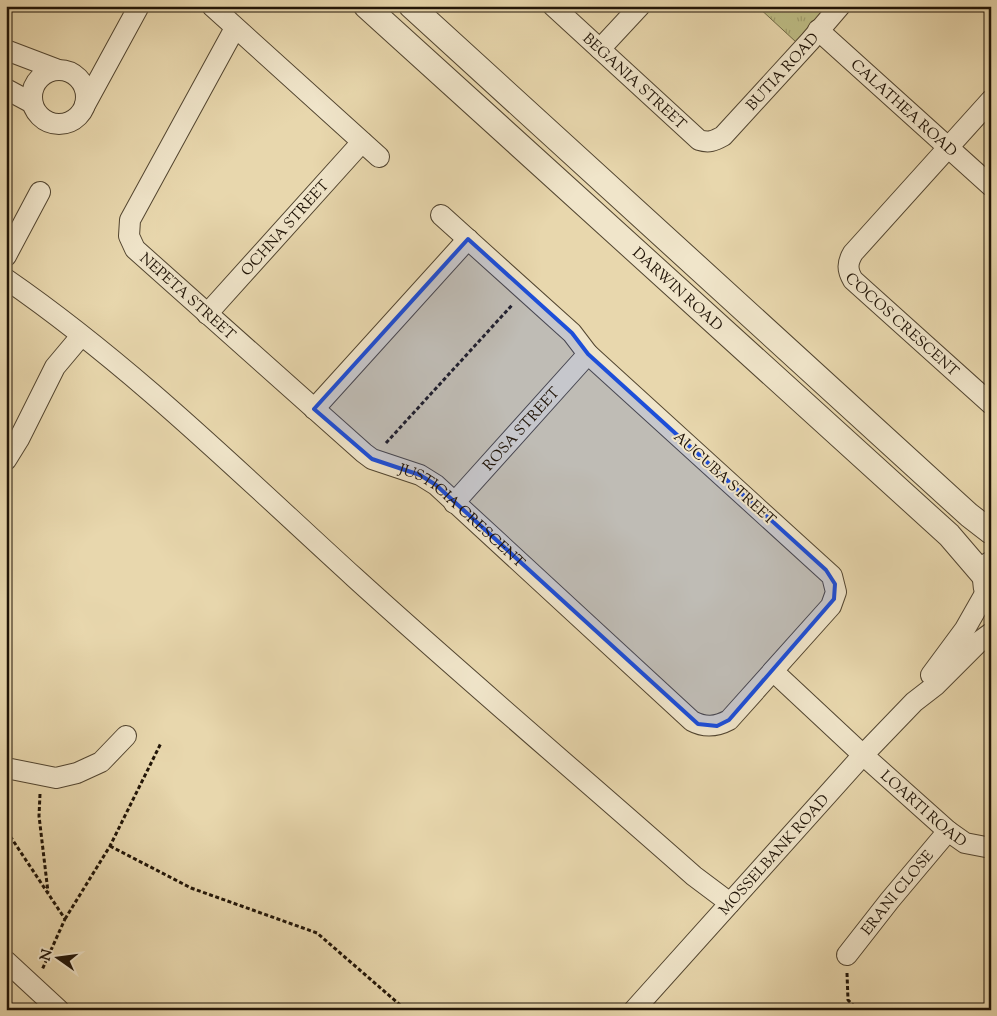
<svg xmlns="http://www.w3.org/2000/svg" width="997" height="1016" font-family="'Sorts Mill Goudy',serif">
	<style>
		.park { fill: url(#park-tufts); stroke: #6e6846 }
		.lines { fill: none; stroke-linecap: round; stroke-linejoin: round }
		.minor-casing { stroke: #524530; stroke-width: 22 }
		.tertiary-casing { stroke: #524530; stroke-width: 26 }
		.path { stroke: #201407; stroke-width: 3; stroke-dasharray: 4 2.5; stroke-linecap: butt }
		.minor { stroke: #f0e5ca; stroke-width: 20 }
		.tertiary { stroke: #f0e5ca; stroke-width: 24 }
		.marked { fill: #1d4ed8; fill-opacity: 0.2; stroke: #1d4ed8; stroke-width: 4; stroke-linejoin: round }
		.labels { text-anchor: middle; stroke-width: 4; stroke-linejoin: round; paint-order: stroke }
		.street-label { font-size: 15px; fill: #201407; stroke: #f0e5ca }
	</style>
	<defs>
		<pattern id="park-tufts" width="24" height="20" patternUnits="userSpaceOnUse" patternTransform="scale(1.25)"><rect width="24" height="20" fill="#bdbc85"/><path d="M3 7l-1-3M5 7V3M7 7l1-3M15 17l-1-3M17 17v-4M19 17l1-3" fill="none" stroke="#a2a171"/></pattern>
	</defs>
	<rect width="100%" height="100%" fill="#e8d7ad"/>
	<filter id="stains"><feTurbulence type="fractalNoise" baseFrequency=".004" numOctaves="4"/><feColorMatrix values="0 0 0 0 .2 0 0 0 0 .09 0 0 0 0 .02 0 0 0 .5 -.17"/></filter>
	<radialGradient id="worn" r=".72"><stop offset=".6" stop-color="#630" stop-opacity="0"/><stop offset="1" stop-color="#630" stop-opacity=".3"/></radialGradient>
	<!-- park -->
	<path class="park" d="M 757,6 L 828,6 L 796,42 Z"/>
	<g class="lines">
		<!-- minor casing -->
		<g class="minor-casing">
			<g id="minor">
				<path d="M 212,6 L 379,157"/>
				<path id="s1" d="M 553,6 L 699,140 C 709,143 714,141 723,136 L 810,41 L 840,6"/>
				<path id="s2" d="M 235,28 L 130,220 L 129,236 L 135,249 L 364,453 L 372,459 L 420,475 L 436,485 L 692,721 C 705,728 716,727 729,720 L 831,606 L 836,592 L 832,576 L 588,354 L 572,333 L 441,215"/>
				<path id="s3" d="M 818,30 L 991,186"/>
				<path d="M 600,49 L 640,6"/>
				<path d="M 6,50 L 56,69"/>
				<circle cx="59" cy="97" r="27"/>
				<path d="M 6,89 L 32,103"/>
				<path id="s4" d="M 991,100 L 853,253 C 847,263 847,270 853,280 L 991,404"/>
				<path d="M 85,105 L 139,6"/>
				<path d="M 6,256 L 40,192"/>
				<path d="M 6,279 C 132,366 241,474 354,577 C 465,678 581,776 694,876 L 730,903"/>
				<path id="s5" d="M 207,314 L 362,142"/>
				<path d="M 314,409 L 468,239"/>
				<path d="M 6,460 L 19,439 L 55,367 L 81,336"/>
				<path id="s6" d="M 454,503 L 588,354"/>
				<path id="s7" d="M 773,671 L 863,755 L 948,831 L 965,843 L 991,848"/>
				<path d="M 931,675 L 965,629 L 986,592"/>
				<path d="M 6,768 L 56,778 L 77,773 L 101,762 L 126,736"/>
				<path id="s8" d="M 847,955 L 890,900 L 948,831"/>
				<path d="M 6,961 L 59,1010"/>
				<path id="s9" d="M 634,1010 L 863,755 L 914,702 L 936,685 L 980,641 L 991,633"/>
			</g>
		</g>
		<!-- tertiary casing -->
		<g class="tertiary-casing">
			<g id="tertiary">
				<path id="s10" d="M 366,6 L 949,535 L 985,577"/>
				<path d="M 411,6 L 969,515 L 991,532"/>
				<path d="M 990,564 C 983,576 984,589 991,600"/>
			</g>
		</g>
		<!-- path -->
		<path class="path" d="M 386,443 L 513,304
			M 40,794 L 39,816 L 48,892
			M 6,824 L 10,836 L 65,919 L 42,970
			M 110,846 L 191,888 L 317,933 L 406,1010
			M 65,919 L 110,846 L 161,743
			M 847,973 L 848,1000 L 858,1010"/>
		<!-- minor -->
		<use href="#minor" class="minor"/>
		<!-- tertiary -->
		<use href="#tertiary" class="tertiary"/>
	</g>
	<!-- marked area -->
	<path class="marked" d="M 468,239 L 572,333 L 588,354 L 826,570 L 835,584 L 834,599 L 729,720 L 717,726 L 698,724 L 436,485 L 420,475 L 372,459 L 314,409 Z"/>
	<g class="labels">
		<!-- street labels -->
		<g class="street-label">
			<text dy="5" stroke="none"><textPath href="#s1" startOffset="311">BUTIA ROAD</textPath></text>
			<text dy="5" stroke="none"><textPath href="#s1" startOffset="111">BEGANIA STREET</textPath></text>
			<text dy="5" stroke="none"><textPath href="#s3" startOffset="116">CALATHEA ROAD</textPath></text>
			<text dy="5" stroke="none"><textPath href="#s5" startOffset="116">OCHNA STREET</textPath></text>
			<text dy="5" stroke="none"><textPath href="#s10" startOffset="421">DARWIN ROAD</textPath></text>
			<text dy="5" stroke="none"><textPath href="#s2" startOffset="320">NEPETA STREET</textPath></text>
			<text dy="5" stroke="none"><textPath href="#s4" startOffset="301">COCOS CRESCENT</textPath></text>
			<text dy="5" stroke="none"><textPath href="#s6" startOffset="100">ROSA STREET</textPath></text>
			<text transform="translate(725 478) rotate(42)" y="5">AUCUBA STREET</text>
			<text dy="5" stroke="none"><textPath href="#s2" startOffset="674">JUSTICIA CRESCENT</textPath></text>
			<text dy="5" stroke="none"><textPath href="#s7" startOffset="204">LOARTI ROAD</textPath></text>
			<text dy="5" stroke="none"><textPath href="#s9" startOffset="209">MOSSELBANK ROAD</textPath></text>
			<text dy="5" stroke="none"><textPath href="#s8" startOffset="80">ERANI CLOSE</textPath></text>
		</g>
	</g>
	<!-- margin -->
	<rect width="997" height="1016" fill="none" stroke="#e8d7ad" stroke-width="25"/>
	<rect x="8" y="8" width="982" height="1001" fill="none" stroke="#201407" stroke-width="2.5"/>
	<rect x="12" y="12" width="972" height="991" fill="none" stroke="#201407"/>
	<!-- north arrow -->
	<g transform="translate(58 958) rotate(284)" stroke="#f0e5ca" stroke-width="4" paint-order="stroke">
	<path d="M0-4L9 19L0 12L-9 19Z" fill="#201407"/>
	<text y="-8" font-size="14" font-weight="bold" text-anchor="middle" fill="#201407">N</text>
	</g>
	<rect width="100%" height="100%" filter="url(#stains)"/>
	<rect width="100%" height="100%" fill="url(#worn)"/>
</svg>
